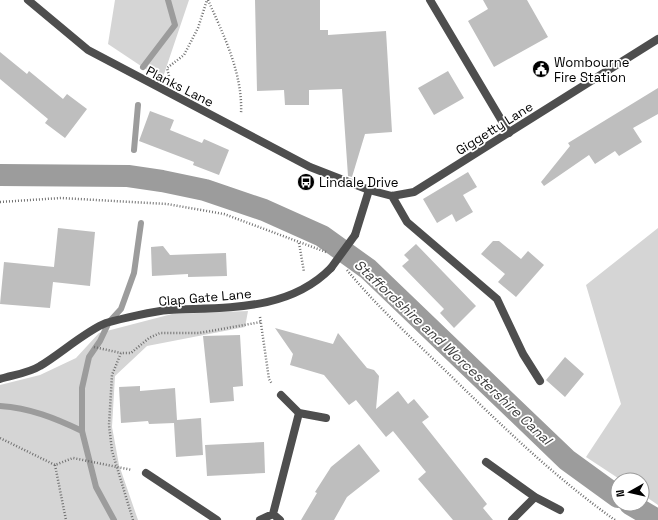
<svg xmlns="http://www.w3.org/2000/svg" width="658" height="520" font-family="'Space Grotesk',sans-serif">
	<style>
		.green { fill: #d5d5d5 }
		.lines { fill: none; stroke-linecap: round; stroke-linejoin: round }
		.stream { stroke: #9c9c9c; stroke-width: 6 }
		.canal { stroke: #9c9c9c; stroke-width: 22 }
		.building { fill: #bebebe }
		.path { stroke: #707070; stroke-width: 2.5; stroke-dasharray: 1 2; stroke-linecap: butt }
		.service { stroke: #4e4e4e; stroke-width: 8 }
		.minor { stroke: #4e4e4e; stroke-width: 8 }
		.minor-bridge { stroke: #4e4e4e; stroke-width: 8 }
		.labels { text-anchor: middle; stroke-width: 3.5; stroke-linejoin: round; paint-order: stroke }
		.poi-label { font-size: 13px; fill: #000; stroke: #fff; text-anchor: start }
		.street-label { font-size: 13px; fill: #000; stroke: #fff }
		.water-label { font-size: 14px; font-style: italic; fill: #3d3d3d; stroke: #fff }
	</style>
	<rect width="100%" height="100%" fill="#fff"/>
	<!-- green -->
	<path class="green" d="M 115,0 L 189,0 L 162,80 L 108,44 Z
		M 658,228 L 658,505 L 642,494 L 642,480 L 621,480 L 586,457 L 621,404 L 586,285 Z
		M 248,311 L 245,327 L 147,346 L 115,376 L 112,427 L 119,465 L 138,520 L 0,520 L 0,385 L 40,375 L 76,358 L 99,333 L 172,314 Z"/>
	<g class="lines">
		<!-- stream -->
		<path class="stream" d="M 143,67 L 175,25 L 168,0
			M 134,150 L 138,105
			M 0,406 C 30,408 55,418 82,431
			M 114,520 L 96,487 L 82,431 L 82,388 L 89,357 L 100,341 L 109,322 L 121,309 L 134,273 L 141,223"/>
		<!-- canal -->
		<path class="canal" d="M 0,175 L 128,176 L 162,181 L 205,190 L 264,210 L 322,236 L 368,269 L 567,460 L 618,497
			M 630,504 L 657,520"/>
	</g>
	<!-- building -->
	<path class="building" d="M 255,0 L 320,0 L 320,30 L 328,30 L 328,35 L 386,31 L 392,132 L 365,134 L 352,177 L 348,176 L 342,89 L 309,90 L 309,105 L 285,105 L 284,90 L 257,91 Z
		M 483,0 L 527,0 L 548,37 L 494,67 L 468,21 L 488,9 Z
		M 0,52 L 27,74 L 29,71 L 63,99 L 67,94 L 87,109 L 65,138 L 45,123 L 48,119 L 0,79 Z
		M 448,71 L 464,98 L 434,115 L 418,88 Z
		M 658,88 L 658,114 L 633,128 L 642,142 L 619,156 L 615,151 L 595,164 L 589,155 L 544,186 L 541,182 L 570,146 L 568,143 Z
		M 150,111 L 174,120 L 170,130 L 202,143 L 204,139 L 229,150 L 219,175 L 193,165 L 194,162 L 139,141 Z
		M 468,172 L 477,187 L 463,195 L 473,212 L 456,222 L 452,214 L 437,223 L 423,199 Z
		M 58,228 L 95,232 L 90,286 L 53,282 L 50,308 L 0,304 L 4,262 L 54,267 Z
		M 493,241 L 499,241 L 521,259 L 528,251 L 544,265 L 516,297 L 498,282 L 505,274 L 481,254 Z
		M 416,244 L 476,306 L 454,328 L 440,313 L 444,309 L 402,266 L 409,260 L 404,255 Z
		M 163,246 L 170,255 L 226,253 L 227,276 L 188,277 L 188,274 L 152,276 L 151,247 Z
		M 275,328 L 333,344 L 338,333 L 367,368 L 374,370 L 379,376 L 376,409 L 398,391 L 408,404 L 414,399 L 429,417 L 422,422 L 487,504 L 483,508 L 493,520 L 453,520 L 418,479 L 426,472 L 393,431 L 386,437 L 356,400 L 349,405 L 324,375 L 290,365 L 293,354 Z
		M 240,335 L 243,386 L 233,387 L 234,401 L 210,403 L 203,336 Z
		M 565,357 L 584,374 L 565,397 L 546,380 Z
		M 140,386 L 140,391 L 175,388 L 177,420 L 201,418 L 203,455 L 176,457 L 174,423 L 149,424 L 148,421 L 121,423 L 119,387 Z
		M 264,442 L 265,473 L 207,476 L 205,445 Z
		M 359,444 L 380,471 L 347,497 L 334,520 L 301,520 L 317,493 L 315,492 L 331,467 Z"/>
	<g class="lines">
		<!-- path -->
		<path class="path" d="M 208,0 C 224,36 243,74 241,114
			M 169,76 L 167,68 L 184,55 L 198,28 L 207,0
			M 0,202 L 61,198 L 167,204 L 224,214 L 326,252
			M 299,243 L 304,272
			M 347,270 C 379,309 417,343 453,378 C 504,428 557,479 615,520
			M 260,317 L 269,379 L 272,384
			M 94,347 L 121,353
			M 0,438 L 55,465 L 73,458 L 132,470
			M 55,465 L 66,520
			M 133,520 L 112,451 L 109,425 L 112,375 L 121,353 L 131,353 L 149,338 L 160,333 L 199,333 L 261,322"/>
		<!-- service -->
		<path class="service" d="M 430,0 L 509,133"/>
		<!-- minor -->
		<path class="minor" d="M 28,0 L 88,50 L 310,167 L 369,190 L 392,196 L 414,192 L 658,39
			M 392,196 L 407,222 L 497,299 L 523,354 L 540,381
			M 355,235 L 369,190
			M 0,379 C 13,375 29,373 40,366 C 59,355 87,330 106,323 C 120,319 154,311 169,310 C 225,307 288,312 331,268
			M 281,395 L 299,413 L 326,418
			M 486,462 L 535,497 L 560,510
			M 146,473 L 217,520
			M 273,514 L 299,413
			M 260,520 L 273,514 L 280,520
			M 512,520 L 535,497"/>
		<!-- minor-bridge -->
		<path class="minor-bridge" d="M 331,268 L 355,235"/>
	</g>
	<!-- icons -->
	<defs>
		<g id="civic-disc" transform="scale(0.9)"><circle r="9.5" fill="#000" stroke="#fff"/><path d="M-.6-6.5H3V-4.5H.6V-3L4-1V1h2V6H-6V1h2V-1L-.6-3ZM-1.2 2.5V6h2.4V2.5Z" fill="#fff"/></g>
		<g id="bus-disc" transform="scale(0.9)"><circle r="9.5" fill="#000" stroke="#fff"/><path d="M-5-6H5V4H4V6H2V4H-2V6H-4V4H-5ZM-3.5-4V0h7V-4ZM-3.5 1.2v1.5H-2V1.2ZM2 1.2v1.5H3.5V1.2Z" fill="#fff"/></g>
	</defs>
	<g fill-rule="evenodd">
		<use href="#civic-disc" x="541" y="69"/>
		<use href="#bus-disc" x="306" y="182"/>
	</g>
	<g class="labels">
		<!-- poi labels -->
		<g class="poi-label">
			<text x="554" y="67">Wombourne<tspan x="554" dy="15">Fire Station</tspan></text>
			<text x="319" y="187">Lindale Drive</text>
		</g>
		<!-- street labels -->
		<g class="street-label">
			<text transform="translate(180 86) rotate(27)" y="5">Planks Lane</text>
			<text transform="translate(494 128) rotate(-32)" y="5">Giggetty Lane</text>
			<text transform="translate(205 297) rotate(-5)" y="5">Clap Gate Lane</text>
		</g>
		<!-- water labels -->
		<g class="water-label">
			<text transform="translate(453 352) rotate(43)" y="5">Staffordshire and Worcestershire Canal</text>
		</g>
	</g>
	<!-- north arrow -->
	<g transform="translate(630 492) rotate(262)"><circle r="19" fill="#ffffff" stroke="#999999"/>
	<path d="M0-3L7 15L0 10L-7 15Z" fill="#000000"/>
	<text y="-6" font-size="11" font-weight="bold" text-anchor="middle" fill="#000000">N</text>
	</g>
</svg>
